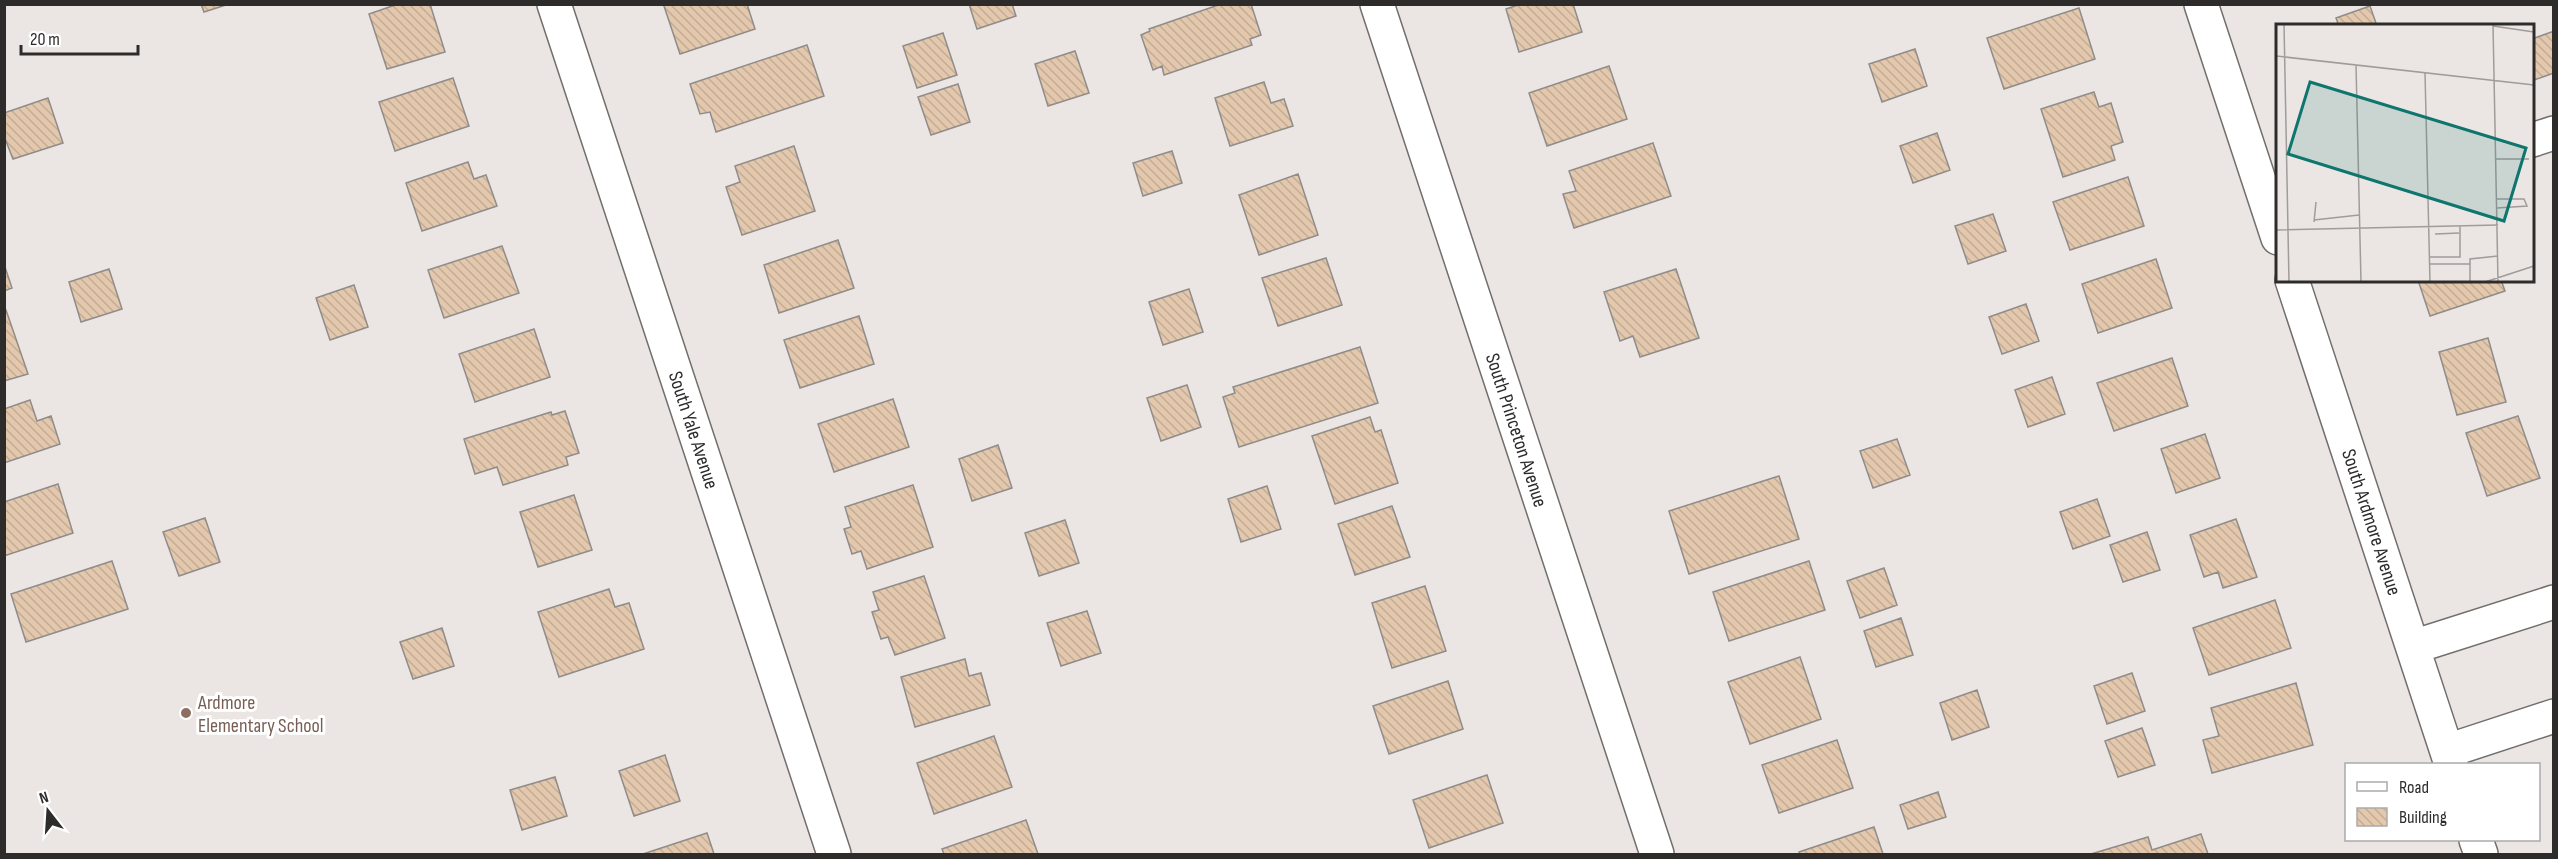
<svg xmlns="http://www.w3.org/2000/svg" width="2558" height="859" font-family="'Sofia Sans Condensed',sans-serif">
	<style>
		.building { fill: url(#building-back-hatch); stroke: #8f8c89; stroke-width: 1.5 }
		.lines { fill: none; stroke-linecap: round; stroke-linejoin: round }
		.minor-casing { stroke: #726e6c; stroke-width: 36 }
		.minor { stroke: #fff; stroke-width: 33 }
		.education-dot { fill: #8d6e63; stroke: #fff; stroke-width: 2 }
		.labels { text-anchor: middle; stroke-width: 6; stroke-linejoin: round; paint-order: stroke }
		.street-label { font-size: 20px; fill: #2e2c2b; stroke: #fff }
		.education-label { font-size: 20px; fill: #785e54; stroke: #fff; text-anchor: start }
		.inset-road { fill: none; stroke: #9f9c9a; stroke-width: 1.5 }
		.view { fill: #0f766e; fill-opacity: 0.15; stroke: #0f766e; stroke-width: 3 }
		.inset-edge { fill: none; stroke: #2e2c2b; stroke-width: 3 }
	</style>
	<defs>
		<pattern id="building-back-hatch" width="6" height="6" patternUnits="userSpaceOnUse" patternTransform="scale(1.5)"><rect width="6" height="6" fill="#e3c8ad"/><path d="M-1 5l2 2M0 0l6 6M5-1l2 2" fill="none" stroke="#c3ac95"/></pattern>
	</defs>
	<rect width="100%" height="100%" fill="#ebe6e4"/>
	<!-- building -->
	<path class="building" d="M 201,4 L 229,4 L 204,12 Z
		M 398,4 L 430,4 L 445,52 L 387,69 L 369,14 Z
		M 667,4 L 747,4 L 755,29 L 680,54 L 664,6 Z
		M 969,4 L 1012,4 L 1016,16 L 977,29 Z
		M 1221,4 L 1251,4 L 1261,35 L 1250,39 L 1252,45 L 1164,75 L 1162,66 L 1153,70 L 1141,35 L 1150,31 L 1149,29 Z
		M 1521,4 L 1573,4 L 1582,32 L 1519,52 L 1506,9 Z
		M 2370,6 L 2377,26 L 2339,26 L 2336,18 Z
		M 2079,8 L 2095,59 L 2004,89 L 1987,38 Z
		M 2554,31 L 2554,73 L 2534,80 L 2532,39 Z
		M 943,33 L 957,75 L 917,88 L 903,46 Z
		M 807,45 L 824,96 L 716,132 L 710,112 L 700,114 L 690,84 Z
		M 1915,49 L 1927,86 L 1882,102 L 1869,64 Z
		M 1075,51 L 1089,93 L 1048,106 L 1035,64 Z
		M 1609,66 L 1627,119 L 1547,146 L 1529,93 Z
		M 453,78 L 469,126 L 395,151 L 379,102 Z
		M 1264,82 L 1271,103 L 1284,99 L 1293,126 L 1230,146 L 1215,98 Z
		M 958,84 L 970,122 L 931,135 L 918,97 Z
		M 2094,92 L 2099,107 L 2111,103 L 2123,142 L 2111,146 L 2115,160 L 2063,177 L 2041,109 Z
		M 48,98 L 63,143 L 13,159 L 4,136 L 4,113 Z
		M 1937,133 L 1950,170 L 1913,183 L 1900,146 Z
		M 1653,143 L 1671,196 L 1574,228 L 1563,194 L 1576,191 L 1569,171 Z
		M 794,146 L 815,211 L 742,235 L 726,187 L 740,182 L 735,166 Z
		M 1172,151 L 1182,183 L 1143,196 L 1133,163 Z
		M 468,162 L 474,179 L 486,175 L 497,206 L 422,231 L 406,183 Z
		M 1298,174 L 1318,235 L 1259,255 L 1239,195 Z
		M 2128,177 L 2144,226 L 2070,250 L 2053,202 Z
		M 1993,214 L 2006,251 L 1968,264 L 1955,226 Z
		M 838,240 L 854,288 L 779,313 L 764,265 Z
		M 502,246 L 519,293 L 444,318 L 428,270 Z
		M 1326,258 L 1342,305 L 1278,326 L 1262,278 Z
		M 2156,259 L 2172,308 L 2098,333 L 2082,284 Z
		M 4,264 L 12,288 L 4,291 Z
		M 109,269 L 122,309 L 81,322 L 69,282 Z
		M 1676,269 L 1699,338 L 1640,357 L 1633,336 L 1620,341 L 1604,292 Z
		M 2418,280 L 2501,280 L 2505,291 L 2430,316 Z
		M 354,285 L 368,327 L 330,340 L 316,298 Z
		M 1189,289 L 1203,332 L 1163,345 L 1149,302 Z
		M 2026,304 L 2039,341 L 2002,354 L 1989,317 Z
		M 6,310 L 28,374 L 4,381 L 4,311 Z
		M 859,316 L 874,364 L 800,388 L 784,340 Z
		M 534,329 L 550,377 L 475,402 L 459,354 Z
		M 2488,338 L 2506,402 L 2457,415 L 2439,352 Z
		M 1360,347 L 1378,403 L 1239,447 L 1223,397 L 1235,393 L 1233,387 Z
		M 2172,358 L 2188,406 L 2114,431 L 2097,383 Z
		M 2052,377 L 2065,414 L 2028,427 L 2015,390 Z
		M 1187,385 L 1201,427 L 1161,441 L 1147,398 Z
		M 893,399 L 909,447 L 834,472 L 818,424 Z
		M 30,400 L 37,421 L 51,416 L 60,444 L 4,463 L 4,409 Z
		M 565,411 L 579,453 L 566,457 L 568,465 L 503,485 L 497,467 L 475,474 L 464,439 L 551,412 L 552,415 Z
		M 2518,416 L 2540,478 L 2487,496 L 2466,433 Z
		M 1370,417 L 1375,432 L 1381,430 L 1398,483 L 1335,504 L 1312,436 Z
		M 2205,434 L 2220,478 L 2176,493 L 2161,449 Z
		M 1897,439 L 1910,475 L 1873,488 L 1860,451 Z
		M 998,445 L 1012,488 L 972,501 L 959,459 Z
		M 1779,476 L 1799,539 L 1689,574 L 1669,511 Z
		M 58,484 L 73,533 L 4,556 L 4,502 Z
		M 913,485 L 933,547 L 867,569 L 861,551 L 852,554 L 844,529 L 851,527 L 845,507 Z
		M 1267,486 L 1281,529 L 1241,542 L 1228,499 Z
		M 574,495 L 592,550 L 538,567 L 520,512 Z
		M 2097,499 L 2110,536 L 2073,549 L 2060,512 Z
		M 1392,506 L 1410,557 L 1355,575 L 1338,524 Z
		M 205,518 L 220,562 L 179,576 L 163,532 Z
		M 2236,519 L 2257,577 L 2223,588 L 2218,572 L 2204,577 L 2190,535 Z
		M 1065,520 L 1079,563 L 1039,576 L 1025,533 Z
		M 2147,532 L 2160,570 L 2123,582 L 2110,545 Z
		M 112,561 L 128,609 L 26,642 L 11,594 Z
		M 1809,561 L 1825,610 L 1729,641 L 1713,592 Z
		M 1884,568 L 1897,605 L 1860,618 L 1847,581 Z
		M 924,576 L 945,638 L 895,655 L 888,637 L 881,639 L 872,612 L 879,610 L 873,592 Z
		M 1425,586 L 1446,651 L 1392,668 L 1372,603 Z
		M 609,589 L 615,607 L 629,603 L 644,649 L 559,677 L 538,612 Z
		M 2275,600 L 2291,648 L 2209,675 L 2193,628 Z
		M 1087,611 L 1101,653 L 1061,666 L 1047,623 Z
		M 1901,618 L 1913,655 L 1876,667 L 1864,631 Z
		M 442,628 L 454,666 L 413,679 L 400,642 Z
		M 1800,657 L 1821,719 L 1750,744 L 1728,682 Z
		M 965,659 L 969,676 L 981,673 L 990,705 L 915,727 L 901,677 Z
		M 2132,673 L 2145,711 L 2107,724 L 2094,686 Z
		M 1448,681 L 1463,729 L 1389,754 L 1373,706 Z
		M 2296,683 L 2313,745 L 2212,773 L 2203,740 L 2219,736 L 2211,708 Z
		M 1977,690 L 1989,727 L 1952,740 L 1940,703 Z
		M 2142,728 L 2155,765 L 2118,777 L 2105,741 Z
		M 994,736 L 1012,787 L 934,814 L 917,763 Z
		M 1837,740 L 1853,788 L 1779,813 L 1762,765 Z
		M 665,755 L 680,801 L 634,816 L 619,771 Z
		M 1487,775 L 1503,823 L 1429,848 L 1413,800 Z
		M 555,777 L 567,816 L 522,830 L 510,790 Z
		M 1938,792 L 1946,817 L 1908,829 L 1900,805 Z
		M 1026,820 L 1038,854 L 944,854 L 942,849 Z
		M 1874,827 L 1883,854 L 1800,854 L 1799,852 Z
		M 707,833 L 714,854 L 643,854 Z
		M 2201,834 L 2208,854 L 2091,854 L 2148,837 L 2152,850 Z"/>
	<g class="lines">
		<!-- minor casing -->
		<g class="minor-casing">
			<path id="minor" d="M 554,4 L 834,854
				M 1377,4 L 1657,854
				M 2201,4 L 2278,238
				M 2532,140 L 2554,133
				M 2292,280 L 2451,764
				M 2413,647 L 2554,602
				M 2447,751 L 2554,716
				M 2476,840 L 2481,854"/>
		</g>
		<!-- minor -->
		<use href="#minor" class="minor"/>
	</g>
	<!-- markers -->
	<circle class="education-dot" cx="186" cy="713" r="6"/>
	<g class="labels">
		<!-- street labels -->
		<g class="street-label">
			<text transform="translate(694 430) rotate(72)" y="7">South Yale Avenue</text>
			<text transform="translate(1517 430) rotate(72)" y="7">South Princeton Avenue</text>
			<text transform="translate(2372 522) rotate(72)" y="7">South Ardmore Avenue</text>
		</g>
		<!-- education labels -->
		<g class="education-label">
			<text x="198" y="709">Ardmore<tspan x="198" dy="23">Elementary School</tspan></text>
		</g>
	</g>
	<!-- overview -->
	<g transform="translate(2276 24)">
		<rect width="258" height="258" fill="#ebe6e4"/>
		<path class="inset-road" d="M 8,0 L 13,258M 217,0 L 222,258M 217,2 L 258,8M 0,32 L 258,61M 80,41 L 85,258M 149,49 L 154,258M 220,135 L 253,135M 221,175 L 248,175 L 251,182 L 221,184M 38,196 L 83,191M 38,198 L 40,178M 0,206 L 222,201M 159,210 L 183,209M 153,233 L 184,233 L 184,202M 153,240 L 194,240M 194,258 L 194,235 L 222,232M 209,258 L 258,242"/>
		<path class="view" d="M 34,58 L 250,124 L 228,197 L 12,130 Z"/>
		<rect width="258" height="258" class="inset-edge"/>
	</g>
	<!-- border -->
	<rect width="2558" height="859" fill="none" stroke="#2e2c2b" stroke-width="12"/>
	<!-- legend -->
	<rect x="2345" y="763" width="195" height="78" fill="#ffffff" stroke="#ababaa" stroke-width="1.5"/>
	<rect x="2357" y="782" width="30" height="9" fill="#ffffff" stroke="#ababaa" stroke-width="1.5"/>
	<text x="2399" y="793" font-size="18" fill="#2e2c2b">Road</text>
	<rect x="2357" y="808" width="30" height="18" fill="url(#building-back-hatch)" stroke="#ababaa" stroke-width="1.5"/>
	<text x="2399" y="823" font-size="18" fill="#2e2c2b">Building</text>
	<!-- north arrow -->
	<g transform="translate(48 811) rotate(343)" stroke="#ffffff" stroke-width="4.5" paint-order="stroke">
	<path d="M0-4.5L10 22L0 15L-10 22Z" fill="#2e2c2b"/>
	<text y="-9" font-size="16" font-weight="bold" text-anchor="middle" fill="#2e2c2b">N</text>
	</g>
	<!-- scale -->
	<path d="M21 45v9h117v-9" fill="none" stroke="#2e2c2b" stroke-width="3"/>
	<text x="30" y="45" font-size="18" fill="#2e2c2b" stroke="#ffffff" stroke-width="4.5" paint-order="stroke">20 m</text>
</svg>
